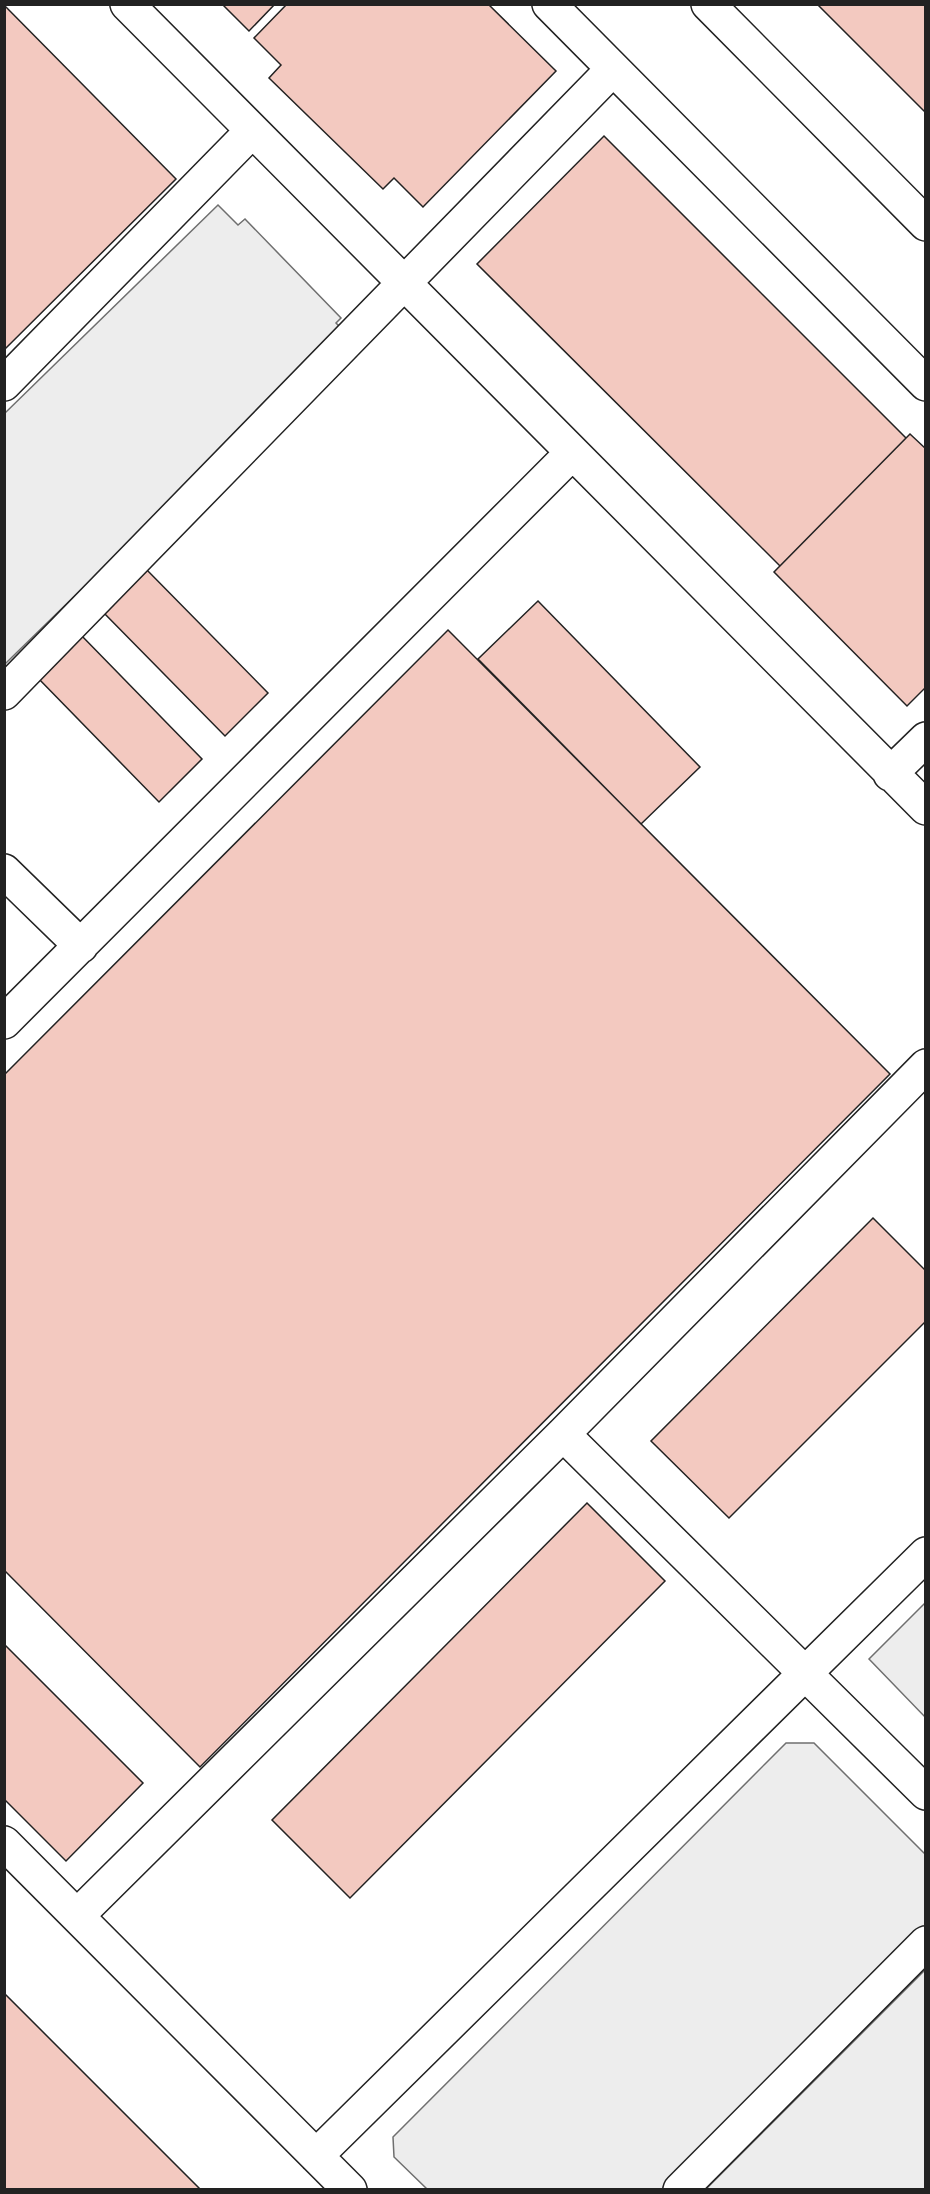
<svg xmlns="http://www.w3.org/2000/svg" width="930" height="2194" font-family="Spectral,serif">
	<style>
		.parking { fill: #ededed; stroke: #6f6f6f; stroke-width: 1.5 }
		.building { fill: #f3c9c0; stroke: #222; stroke-width: 1.5 }
		.lines { fill: none; stroke-linecap: round; stroke-linejoin: round }
		.minor-casing { stroke: #222; stroke-width: 36 }
		.minor { stroke: #fff; stroke-width: 33 }
	</style>
	<rect width="100%" height="100%" fill="#fff"/>
	<!-- parking -->
	<path class="parking" d="M 218,205 L 238,225 L 245,219 L 341,318 L 336,323 L 345,332 L 5,664 L 5,413 Z
		M 925,1603 L 925,1717 L 869,1659 Z
		M 786,1743 L 814,1743 L 925,1854 L 925,1929 L 666,2189 L 427,2189 L 394,2157 L 393,2137 Z
		M 925,1970 L 925,2189 L 706,2189 Z"/>
	<!-- building -->
	<path class="building" d="M 222,4 L 275,4 L 249,31 Z
		M 287,4 L 488,4 L 556,71 L 423,207 L 394,178 L 383,189 L 269,78 L 281,65 L 254,38 Z
		M 817,4 L 926,4 L 926,113 Z
		M 4,5 L 176,179 L 4,350 Z
		M 604,136 L 906,438 L 780,566 L 477,264 Z
		M 910,434 L 926,449 L 926,687 L 907,706 L 774,572 Z
		M 145,568 L 268,693 L 225,736 L 102,611 Z
		M 538,601 L 700,767 L 641,824 L 478,659 Z
		M 448,630 L 890,1074 L 200,1767 L 4,1570 L 4,1075 Z
		M 80,634 L 202,759 L 159,802 L 37,677 Z
		M 873,1218 L 926,1271 L 926,1321 L 729,1518 L 651,1441 Z
		M 587,1503 L 665,1581 L 350,1898 L 272,1820 Z
		M 4,1644 L 143,1783 L 66,1861 L 4,1799 Z
		M 4,1993 L 201,2190 L 4,2190 Z"/>
	<g class="lines">
		<!-- minor casing -->
		<g class="minor-casing">
			<path id="minor" d="M 127,4 L 926,808
				M 549,4 L 926,384
				M 708,4 L 926,224
				M 4,384 L 251,132
				M 4,693 L 612,70
				M 890,774 L 926,739
				M 4,871 L 81,946
				M 4,1022 L 572,453
				M 563,1434 L 926,1793
				M 4,1843 L 350,2190
				M 77,1916 L 563,1434 L 926,1066
				M 316,2156 L 926,1554
				M 680,2190 L 926,1943"/>
		</g>
		<!-- minor -->
		<use href="#minor" class="minor"/>
	</g>
	<!-- border -->
	<rect width="930" height="2194" fill="none" stroke="#222222" stroke-width="12"/>
</svg>
